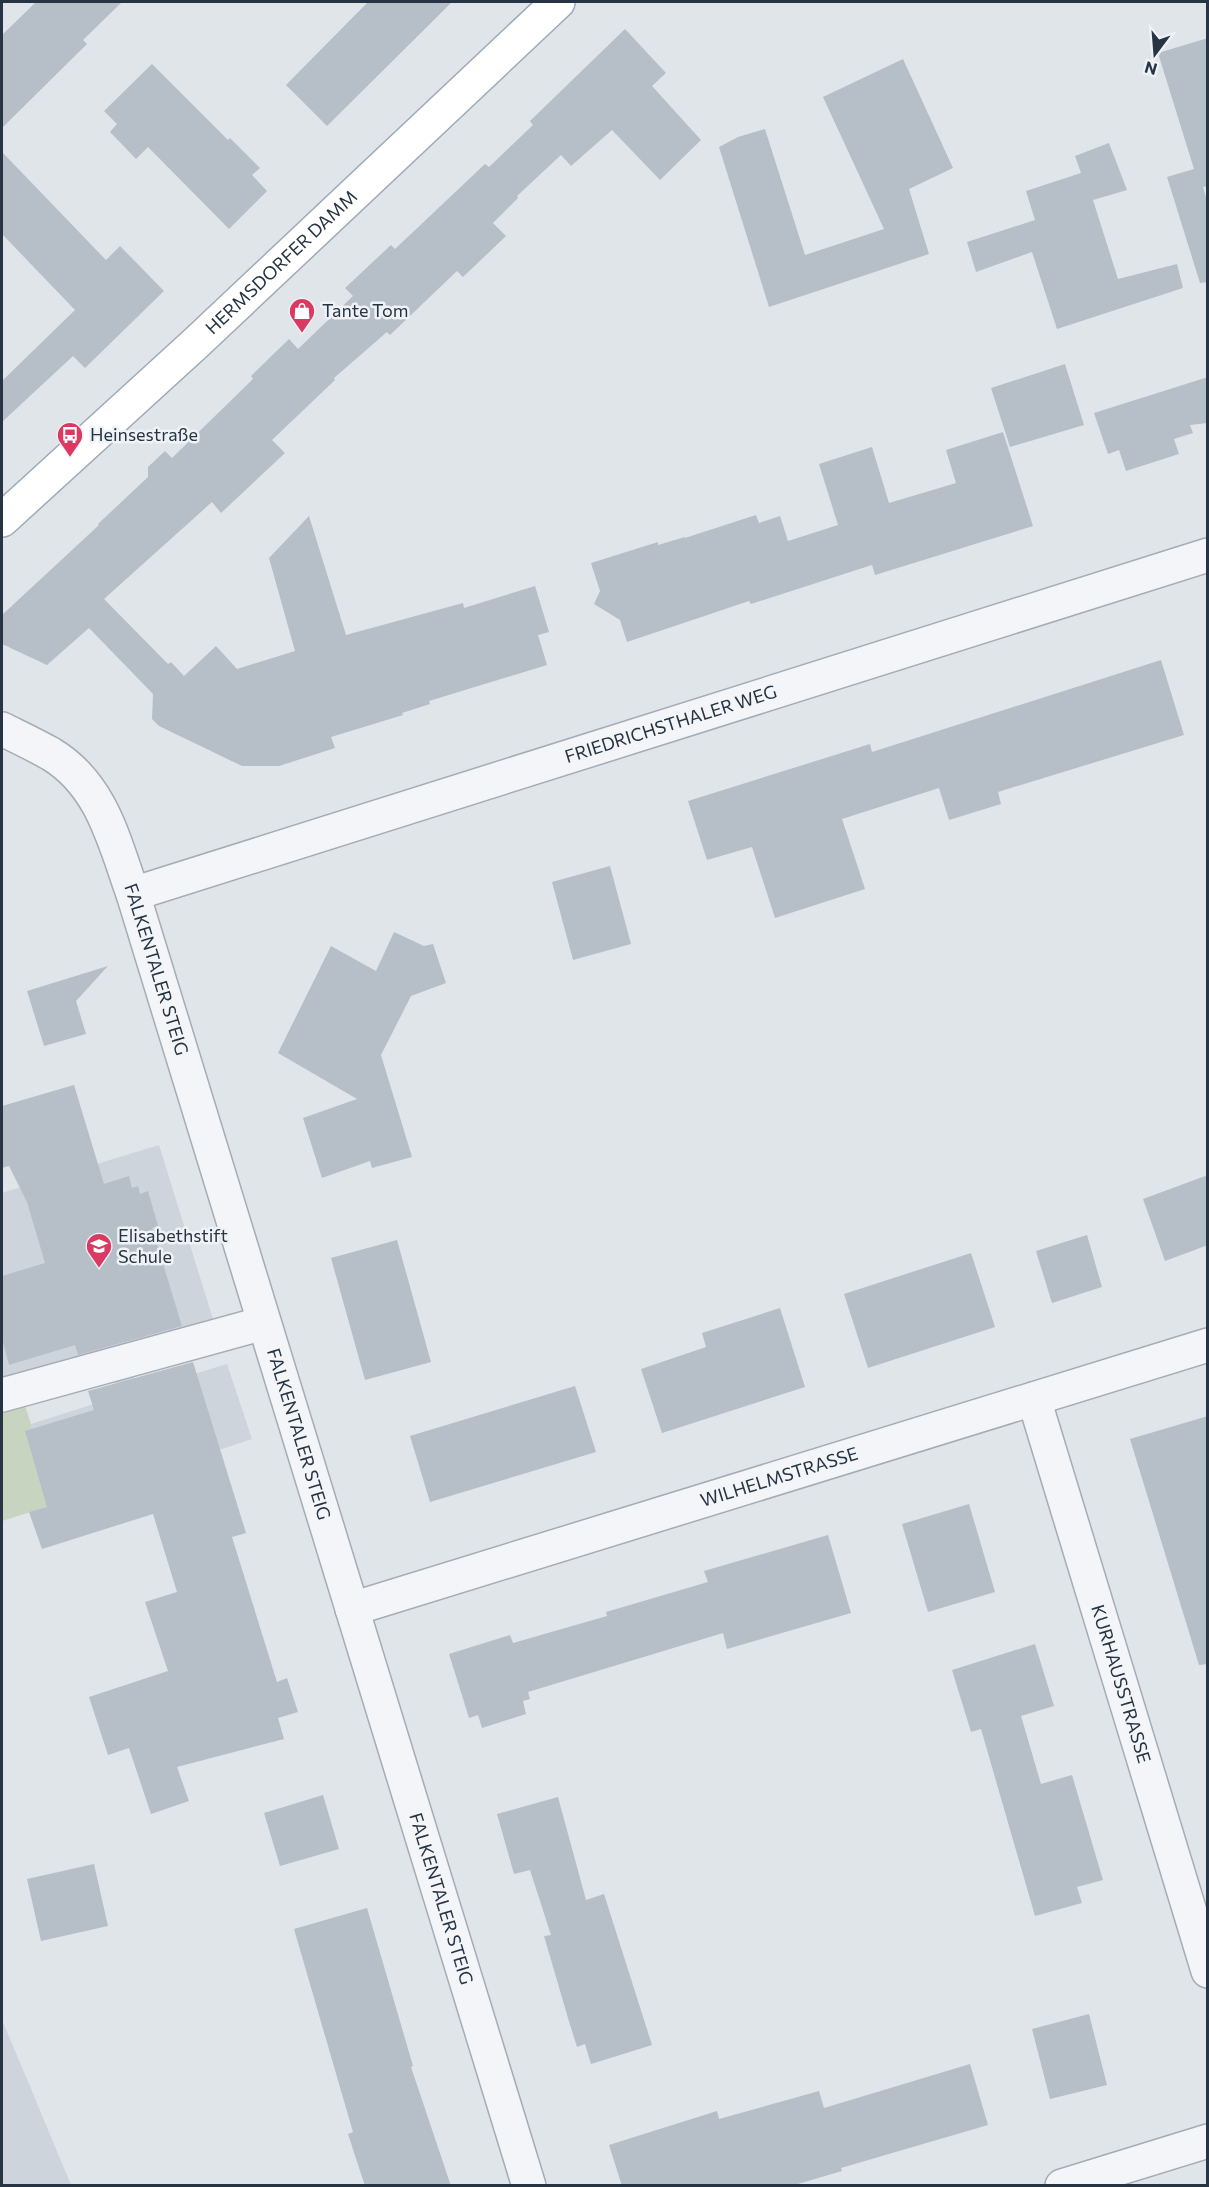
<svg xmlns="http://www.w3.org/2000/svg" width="1209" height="2187" font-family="Commissioner,sans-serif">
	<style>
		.built { fill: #cdd4dc }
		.green { fill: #c7d5c0 }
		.building { fill: #b6bec8 }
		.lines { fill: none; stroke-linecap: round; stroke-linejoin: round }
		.minor-casing { stroke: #a5acb5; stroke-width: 36 }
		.major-casing { stroke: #9eaab7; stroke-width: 36 }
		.minor { stroke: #f3f5f8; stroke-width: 33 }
		.major { stroke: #fff; stroke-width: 33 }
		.labels { text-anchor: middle; stroke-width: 5; stroke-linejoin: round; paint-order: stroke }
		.street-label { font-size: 18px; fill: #273443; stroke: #eff3f7 }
		.poi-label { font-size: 18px; fill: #273443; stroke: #eff3f7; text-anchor: start }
	</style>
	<rect width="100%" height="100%" fill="#e0e5ea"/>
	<!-- built -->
	<path class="built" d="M 159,1145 L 221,1345 L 132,1373 L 138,1391 L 227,1364 L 252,1439 L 56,1504 L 31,1424 L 119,1396 L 113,1378 L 2,1413 L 2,1193 Z
		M 2,2020 L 29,2084 L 71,2185 L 2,2185 Z"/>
	<!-- green -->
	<path class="green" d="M 25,1405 L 56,1504 L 2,1521 L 2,1413 Z"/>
	<!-- building -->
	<path class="building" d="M 36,2 L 122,2 L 83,40 L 87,44 L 2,128 L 2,35 Z
		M 368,2 L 452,2 L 327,126 L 286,85 Z
		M 625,29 L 666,73 L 652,86 L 701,140 L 660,180 L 612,130 L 571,166 L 561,155 L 517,196 L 518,198 L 493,223 L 506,236 L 463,277 L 457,271 L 390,335 L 387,332 L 334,378 L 335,380 L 272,440 L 285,453 L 221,513 L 212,502 L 104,599 L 168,664 L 171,662 L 184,676 L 216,646 L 237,669 L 295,651 L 269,558 L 309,516 L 346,635 L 463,603 L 464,608 L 535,586 L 549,632 L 538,635 L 547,665 L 429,701 L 430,704 L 402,713 L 403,715 L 331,737 L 335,748 L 279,766 L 242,766 L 159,726 L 152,719 L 153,694 L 89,628 L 47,665 L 2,644 L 2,615 L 99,525 L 98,524 L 148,477 L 148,467 L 165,451 L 172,458 L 253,379 L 251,376 L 289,339 L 298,349 L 353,296 L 345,288 L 391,245 L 395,249 L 485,164 L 489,167 L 533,125 L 530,121 Z
		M 1208,38 L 1208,186 L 1203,187 L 1208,204 L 1208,282 L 1200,283 L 1167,177 L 1194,169 L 1158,53 Z
		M 903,59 L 953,168 L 909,189 L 929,254 L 769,307 L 719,147 L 738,137 L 765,129 L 805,255 L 884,229 L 823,97 Z
		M 152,64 L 228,140 L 230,138 L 260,168 L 252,175 L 267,191 L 229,229 L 148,147 L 136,159 L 110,132 L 117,124 L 104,111 Z
		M 1109,143 L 1127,190 L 1093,200 L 1118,279 L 1177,264 L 1183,288 L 1057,329 L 1032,252 L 976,272 L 967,242 L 1035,220 L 1026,191 L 1081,173 L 1075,156 Z
		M 2,152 L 106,260 L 120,246 L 164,291 L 85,368 L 73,356 L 2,422 L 2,381 L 75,310 L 2,234 Z
		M 1065,364 L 1084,425 L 1010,447 L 991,388 Z
		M 1208,377 L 1208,423 L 1190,425 L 1193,433 L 1174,439 L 1179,454 L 1126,471 L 1119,450 L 1108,454 L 1094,413 Z
		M 1003,432 L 1033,526 L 875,575 L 872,565 L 751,604 L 749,601 L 627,642 L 620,620 L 594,604 L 600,591 L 591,563 L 658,542 L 658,545 L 685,537 L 685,538 L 756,515 L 759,523 L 780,516 L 788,541 L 838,525 L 819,464 L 872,447 L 889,503 L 956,483 L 946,450 Z
		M 1161,660 L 1184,735 L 998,792 L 1001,804 L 949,820 L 939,788 L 842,819 L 865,889 L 775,918 L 752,847 L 707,860 L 688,801 L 870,744 L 872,752 Z
		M 610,866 L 631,944 L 573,960 L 552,882 Z
		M 394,932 L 424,946 L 433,944 L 446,983 L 411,996 L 381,1055 L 412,1157 L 372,1168 L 370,1161 L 322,1178 L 303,1118 L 357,1099 L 278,1053 L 331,946 L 376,971 Z
		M 108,966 L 76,1001 L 86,1034 L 44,1046 L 27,991 Z
		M 74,1085 L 104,1184 L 129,1176 L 132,1188 L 138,1186 L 140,1194 L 148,1191 L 158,1226 L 152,1228 L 182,1326 L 78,1355 L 75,1345 L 9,1365 L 2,1338 L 2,1276 L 45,1263 L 27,1202 L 9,1166 L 2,1168 L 2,1106 Z
		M 1208,1175 L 1208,1245 L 1165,1261 L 1143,1199 Z
		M 1087,1235 L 1102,1287 L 1052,1303 L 1036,1251 Z
		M 397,1240 L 431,1362 L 365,1380 L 331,1258 Z
		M 971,1253 L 995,1327 L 868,1368 L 844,1294 Z
		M 780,1308 L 805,1387 L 662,1433 L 641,1369 L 706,1347 L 702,1333 Z
		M 193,1362 L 246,1533 L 232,1537 L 277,1682 L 287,1678 L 298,1712 L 278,1718 L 284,1739 L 177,1767 L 189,1801 L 151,1814 L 129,1748 L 108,1755 L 89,1697 L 168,1671 L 145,1602 L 177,1592 L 153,1514 L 42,1549 L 29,1512 L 47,1507 L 25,1431 L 94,1410 L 88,1391 Z
		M 575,1386 L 596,1452 L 430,1502 L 410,1436 Z
		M 1208,1416 L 1208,1664 L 1199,1665 L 1130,1439 Z
		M 969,1504 L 995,1592 L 928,1612 L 902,1524 Z
		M 828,1535 L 851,1613 L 727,1649 L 723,1633 L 528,1692 L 530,1699 L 523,1701 L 526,1714 L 482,1728 L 478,1715 L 469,1718 L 449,1654 L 510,1635 L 513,1643 L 607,1616 L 606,1612 L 708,1582 L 704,1571 Z
		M 1035,1644 L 1054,1706 L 1021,1716 L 1041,1784 L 1072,1775 L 1103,1880 L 1077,1887 L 1082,1903 L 1035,1916 L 981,1729 L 971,1732 L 952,1670 Z
		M 323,1795 L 339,1849 L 280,1866 L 264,1813 Z
		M 558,1797 L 586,1900 L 604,1894 L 652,2045 L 591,2064 L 585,2044 L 577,2047 L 568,2018 L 544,1936 L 551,1935 L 530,1870 L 514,1874 L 497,1814 Z
		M 94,1864 L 108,1926 L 41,1941 L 27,1879 Z
		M 367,1908 L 413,2066 L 411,2067 L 451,2186 L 365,2186 L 348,2134 L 353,2132 L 294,1929 Z
		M 1089,2014 L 1107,2085 L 1050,2099 L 1032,2029 Z
		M 970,2064 L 988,2125 L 841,2168 L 842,2171 L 791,2186 L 622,2186 L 609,2145 L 717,2111 L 719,2119 L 819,2091 L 824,2108 Z"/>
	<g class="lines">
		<!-- minor casing -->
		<g class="minor-casing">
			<g id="minor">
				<path id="s1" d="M 2,729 C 18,737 35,745 51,754 C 102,785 114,841 133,894 L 529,2186"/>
				<path id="s2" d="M 133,894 L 1208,555"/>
				<path d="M 2,1395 L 264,1323"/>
				<path id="s3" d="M 1034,1399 L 1208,1971"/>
				<path id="s4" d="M 352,1609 L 1208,1345"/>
				<path d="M 1062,2186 L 1208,2141"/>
			</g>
		</g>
		<!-- major casing -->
		<g class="major-casing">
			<g id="major">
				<path id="s5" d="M 2,520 L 196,343 L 558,2"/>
			</g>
		</g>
		<!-- minor -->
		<use href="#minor" class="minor"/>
		<!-- major -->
		<use href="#major" class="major"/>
	</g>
	<!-- icons -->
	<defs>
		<g id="shop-pin" transform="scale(1.35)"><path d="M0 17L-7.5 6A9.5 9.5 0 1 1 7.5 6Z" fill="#da3a61" stroke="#eff3f7"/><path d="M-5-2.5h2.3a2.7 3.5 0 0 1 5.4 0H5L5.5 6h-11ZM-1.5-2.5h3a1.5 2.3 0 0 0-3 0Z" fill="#fff"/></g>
		<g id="bus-pin" transform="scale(1.35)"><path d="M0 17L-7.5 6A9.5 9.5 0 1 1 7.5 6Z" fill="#da3a61" stroke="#eff3f7"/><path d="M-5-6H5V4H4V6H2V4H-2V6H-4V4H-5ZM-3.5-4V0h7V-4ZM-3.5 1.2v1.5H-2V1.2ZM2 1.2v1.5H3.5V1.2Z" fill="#fff"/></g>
		<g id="school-pin" transform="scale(1.35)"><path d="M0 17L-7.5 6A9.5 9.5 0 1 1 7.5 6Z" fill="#da3a61" stroke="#eff3f7"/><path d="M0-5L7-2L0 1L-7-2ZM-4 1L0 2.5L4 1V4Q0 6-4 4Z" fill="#fff"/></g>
	</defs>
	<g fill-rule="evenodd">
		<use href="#shop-pin" x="302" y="311"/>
		<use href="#bus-pin" x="70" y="435"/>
		<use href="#school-pin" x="99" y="1246"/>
	</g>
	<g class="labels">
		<!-- street labels -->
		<g class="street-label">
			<text dy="6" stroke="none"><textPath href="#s5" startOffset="380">HERMSDORFER DAMM</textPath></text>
			<text dy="6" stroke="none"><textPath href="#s2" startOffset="564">FRIEDRICHSTHALER WEG</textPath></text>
			<text dy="6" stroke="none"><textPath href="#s1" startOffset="300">FALKENTALER STEIG</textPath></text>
			<text dy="6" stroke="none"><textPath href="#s1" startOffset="786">FALKENTALER STEIG</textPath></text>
			<text dy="6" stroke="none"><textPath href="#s4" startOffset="447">WILHELMSTRASSE</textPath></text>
			<text dy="6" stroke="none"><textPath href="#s3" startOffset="298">KURHAUSSTRASSE</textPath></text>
			<text dy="6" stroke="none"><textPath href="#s1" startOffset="1272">FALKENTALER STEIG</textPath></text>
		</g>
		<!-- poi labels -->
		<g class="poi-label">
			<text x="322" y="317">Tante Tom</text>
			<text x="90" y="441">Heinsestraße</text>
			<text x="118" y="1242">Elisabethstift<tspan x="118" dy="21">Schule</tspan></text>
		</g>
	</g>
	<!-- border -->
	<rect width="1209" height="2187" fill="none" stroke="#273443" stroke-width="6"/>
	<!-- north arrow -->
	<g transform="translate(1155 54) rotate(196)" stroke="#eff3f7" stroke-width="4.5" paint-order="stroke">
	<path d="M0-4.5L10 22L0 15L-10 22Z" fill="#273443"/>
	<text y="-9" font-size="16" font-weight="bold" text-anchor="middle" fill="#273443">N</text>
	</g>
</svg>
